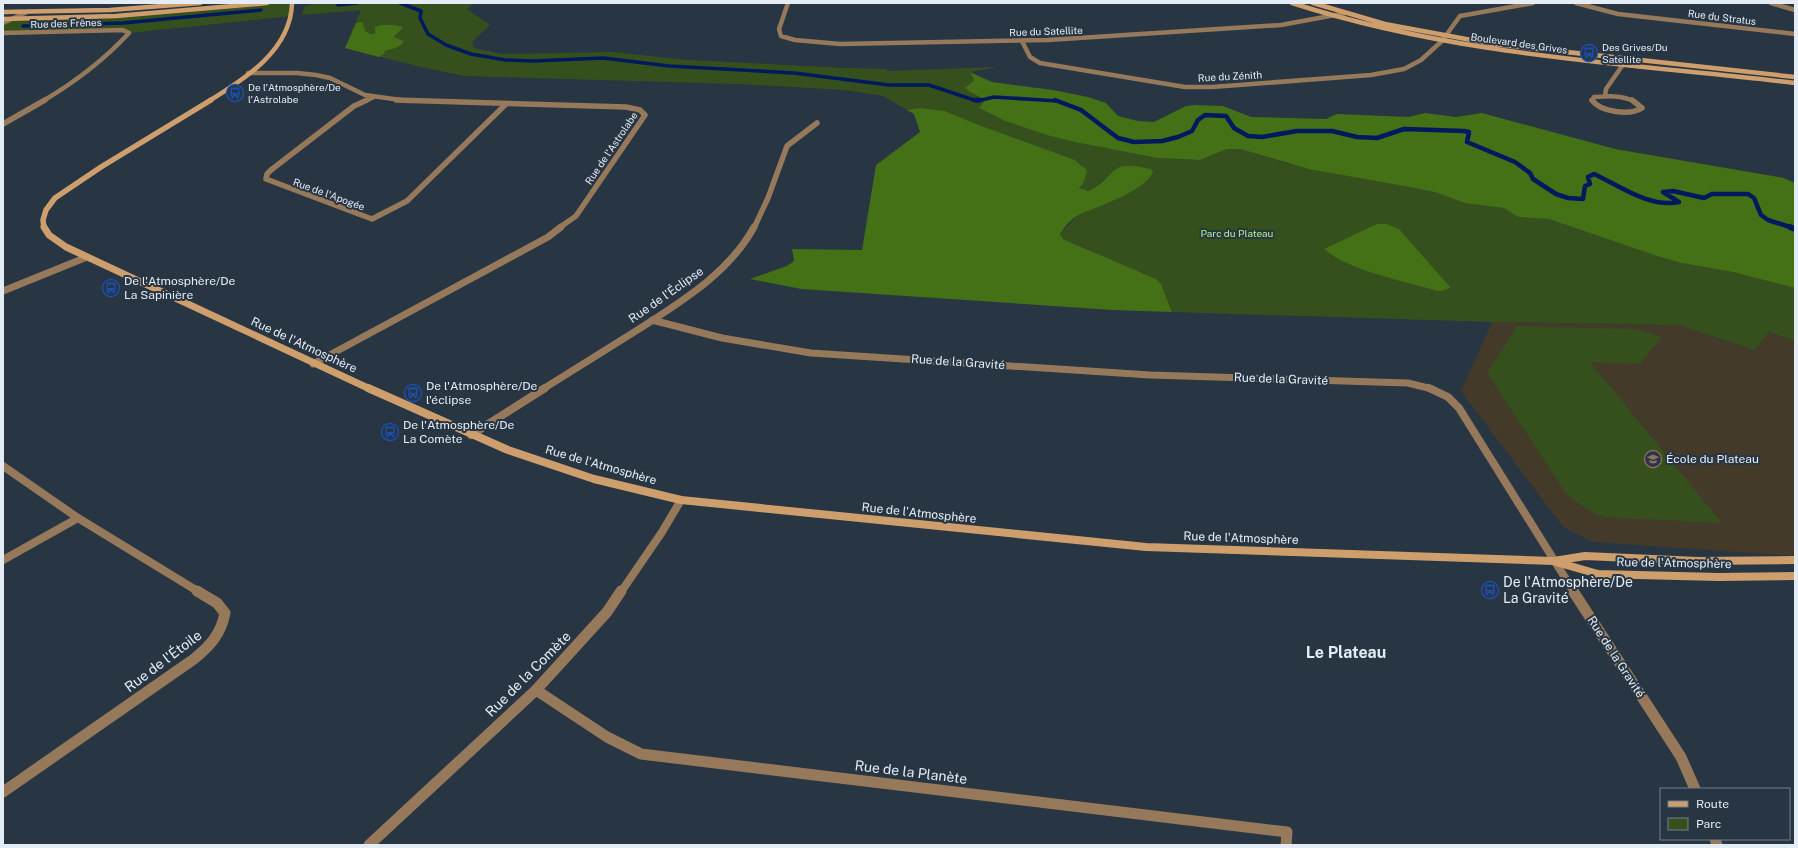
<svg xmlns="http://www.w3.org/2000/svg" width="1798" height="848" font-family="'Public Sans',sans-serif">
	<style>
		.education { fill: #433a2a }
		.green { fill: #35501d }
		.forest { fill: #447016 }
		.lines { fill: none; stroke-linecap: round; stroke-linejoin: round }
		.stream-far2 { stroke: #01195f; stroke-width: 3.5 }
		.stream-far1 { stroke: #01195f; stroke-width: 4.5 }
		.stream { stroke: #01195f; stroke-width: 6 }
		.street-far4 { stroke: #96795a; stroke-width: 4.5 }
		.street-far3 { stroke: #96795a; stroke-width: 5.5 }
		.street-far2 { stroke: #96795a; stroke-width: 7 }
		.street-far1 { stroke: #96795a; stroke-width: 8 }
		.street { stroke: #96795a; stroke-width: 11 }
		.secondary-far3 { stroke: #ce9f6d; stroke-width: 4.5 }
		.secondary-far2 { stroke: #ce9f6d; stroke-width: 5.5 }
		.secondary-far1 { stroke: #ce9f6d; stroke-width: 7 }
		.secondary { stroke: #ce9f6d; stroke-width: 8 }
		.labels { text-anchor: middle; stroke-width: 4; stroke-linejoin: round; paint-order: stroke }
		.far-street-label { font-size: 10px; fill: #e4edf6; stroke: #283543 }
		.far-poi-label { font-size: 10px; fill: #e4edf6; stroke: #283543; text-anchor: start }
		.far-park-label { font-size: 10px; fill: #b5f483; stroke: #283543 }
		.poi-label { font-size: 12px; fill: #e4edf6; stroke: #283543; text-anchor: start }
		.street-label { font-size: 12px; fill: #e4edf6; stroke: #283543 }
		.near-poi-label { font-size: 14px; fill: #e4edf6; stroke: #283543; text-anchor: start }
		.near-street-label { font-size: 14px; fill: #e4edf6; stroke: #283543 }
		.near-neighbourhood-label { font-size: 16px; font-weight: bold; fill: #e4edf6; stroke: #283543 }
	</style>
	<rect width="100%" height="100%" fill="#283543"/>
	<!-- education -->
	<path class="education" d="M 1492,322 L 1678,325 L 1753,350 L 1769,332 L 1795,341 L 1795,556 L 1593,542 L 1563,527 L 1461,391 Z"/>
	<!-- green -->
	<path class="green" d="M 268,3 L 292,3 L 291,16 L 129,33 L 129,32 L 3,33 L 3,19 L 53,19 Z
		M 318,3 L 475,3 L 467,9 L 490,25 L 472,42 L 474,48 L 502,54 L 612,52 L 688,60 L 845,68 L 887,69 L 887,71 L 998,67 L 970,72 L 974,80 L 969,84 L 970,92 L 985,101 L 980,109 L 1005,121 L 1050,136 L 1075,142 L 1157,158 L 1200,160 L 1227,149 L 1240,149 L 1289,164 L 1415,188 L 1504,208 L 1518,217 L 1549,219 L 1657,256 L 1681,263 L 1733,272 L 1795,288 L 1795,341 L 1769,332 L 1754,350 L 1678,325 L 1492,322 L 1172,312 L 1164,291 L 1145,274 L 1120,265 L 1085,248 L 1063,239 L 1060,234 L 1076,217 L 1142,185 L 1151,169 C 1144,168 1136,166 1129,166 C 1117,165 1100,185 1089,191 L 1079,188 L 1082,165 L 1075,160 L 979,125 L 945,111 L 920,108 L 907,110 L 883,96 L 844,90 L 738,84 L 464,76 L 421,67 L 345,48 L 361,10 L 302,15 L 305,6 Z
		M 1517,326 L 1636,329 L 1662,337 L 1640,364 L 1590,362 L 1722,523 L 1604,517 L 1588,510 L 1567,495 L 1487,373 Z"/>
	<!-- forest -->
	<path class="forest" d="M 361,22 L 363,23 L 365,31 L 370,34 L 375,34 L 375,27 C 382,24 393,24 402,27 L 402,29 L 393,37 L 404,41 C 401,48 391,49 384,51 L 385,53 L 379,57 L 345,48 L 356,23 Z
		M 970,72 L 992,82 L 1053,90 L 1088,97 L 1106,103 L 1118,116 L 1138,121 L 1154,122 L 1186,106 L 1195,105 L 1223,106 L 1251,117 L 1326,119 L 1337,114 L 1409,117 L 1425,113 L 1456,117 L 1482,113 L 1615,149 L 1784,178 L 1795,183 L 1795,288 L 1733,272 L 1681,263 L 1657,256 L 1549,219 L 1518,217 L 1504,208 L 1465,203 L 1438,193 L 1415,188 L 1309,169 L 1240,149 L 1227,149 L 1200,160 L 1157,158 L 1075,142 L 1050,136 L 1005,121 L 979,108 L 985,100 L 970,92 L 965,88 L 974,80 Z
		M 920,108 L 945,111 L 979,125 L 1075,160 L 1087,170 L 1084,182 L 1079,188 L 1089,191 C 1120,174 1107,159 1151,169 L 1153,172 C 1146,191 1095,207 1077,216 C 1070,220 1064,228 1060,234 L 1063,239 L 1156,279 L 1161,284 L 1172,312 L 1113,310 L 801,289 L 750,279 L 787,266 L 794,261 L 792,249 L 862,250 L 876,165 L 920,132 L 914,114 L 907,110 Z
		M 1377,224 L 1387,224 L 1399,229 L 1450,287 L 1446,290 L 1438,291 C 1407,282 1347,270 1324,249 Z"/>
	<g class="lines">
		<!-- stream-far2 -->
		<path class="stream-far2" d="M 400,3 L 421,11 L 420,18 L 428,34 L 446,45 L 471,54 L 505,60 L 534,61 L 603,58 L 669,66 L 794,73 L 889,85 L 929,85 L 977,101 L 994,97 L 1058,101
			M 338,5 L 357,3
			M 23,26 L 123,23 L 261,10"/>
		<!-- stream-far1 -->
		<path class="stream-far1" d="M 974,100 L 980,100
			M 1055,100 L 1081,110 L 1118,138 L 1134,142 L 1162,141 L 1178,137 L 1192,131 L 1198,120 L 1205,115 L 1226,116 L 1234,128 L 1248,136 L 1262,137 L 1297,131 L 1332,131 L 1357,137 L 1377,138 L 1404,129 L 1464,131 L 1469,132 L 1467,142 L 1515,162 L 1530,173 L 1533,179 L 1556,194 L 1568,198 L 1583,199 L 1585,186 L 1590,184 L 1588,177 L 1594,174 C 1620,186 1649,208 1679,202 L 1663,192 L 1673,191 L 1704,198 L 1712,194 L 1748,194 L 1754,198 L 1761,215 L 1768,220 L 1793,228"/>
		<!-- stream -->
		<path class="stream" d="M 1790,227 L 1795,229"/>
		<!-- street-far4 -->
		<path class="street-far4" d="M 788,3 L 779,29 L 781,36 L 795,40 L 840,44 L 1048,40 L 1281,25 L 1346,13
			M 1576,3 L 1618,14 L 1795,34
			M 1771,3 L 1795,10
			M 3,23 L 27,12
			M 3,33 L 123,30 L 129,33 C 104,60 75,82 43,101
			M 1022,41 L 1030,57 L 1040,63 L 1185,87 L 1212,87 L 1371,75 L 1404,69 L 1421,60 L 1442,41 L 1460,16 L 1533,3
			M 248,73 L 297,73 L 316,75 L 330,78 L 365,95 L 408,101
			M 1605,96 L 1606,89 L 1627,59
			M 365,101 L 374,97
			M 1592,101 L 1594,97 C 1608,96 1621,95 1634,101"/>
		<!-- street-far3 -->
		<path class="street-far3" d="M 367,100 L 354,106 L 271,170 L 267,174 L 266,179 L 372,219 L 407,201 L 505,105
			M 396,100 L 626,107 L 640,110 L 645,115 L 576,216 L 559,228
			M 1592,100 C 1600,112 1630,116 1642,108 L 1632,100
			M 3,124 L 45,100
			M 754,228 L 768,198 L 787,146 L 817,123"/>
		<!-- street-far2 -->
		<path class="street-far2" d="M 3,291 L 87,257
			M 652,320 L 722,338 L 811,353 L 1150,375 L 1408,383 L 1432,389
			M 313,364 L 548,237 L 561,227
			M 543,389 C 575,369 607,349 639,329 C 682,301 729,273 754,227"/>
		<!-- street-far1 -->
		<path class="street-far1" d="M 1429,388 L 1448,397 L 1459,408 L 1574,592
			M 471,435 L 545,388
			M 3,466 L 78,518 L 199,592
			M 3,560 L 78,518
			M 621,592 L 662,532 L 681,500"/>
		<!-- street -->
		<path class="street" d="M 1573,591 L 1681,757 L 1695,789
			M 536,690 L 607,737 L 641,754 L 1287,832 L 1286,845
			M 3,792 L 194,659 C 210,646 221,634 225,613 L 217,603 L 197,591
			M 1715,839 L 1717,845
			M 369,845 L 536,690 L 607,612 L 621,591"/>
		<!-- secondary-far3 -->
		<path class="secondary-far3" d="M 1292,3 C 1457,56 1624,63 1795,83
			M 1313,3 L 1385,24 L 1493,44 L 1795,77
			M 3,12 L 110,10 L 200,3
			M 3,19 L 116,16 L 267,3
			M 209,101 C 245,79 291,50 292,3"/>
		<!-- secondary-far2 -->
		<path class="secondary-far2" d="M 44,228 L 43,220 L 46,210 L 55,198 L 101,167 L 211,100"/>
		<!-- secondary-far1 -->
		<path class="secondary-far1" d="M 44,227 L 49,235 L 66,247 L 370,389"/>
		<!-- secondary -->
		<path class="secondary" d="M 368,388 L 508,450 L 594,479 L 681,500 L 1146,547 L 1554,561 L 1585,556 L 1698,561 L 1795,560
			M 1556,562 L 1598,574 L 1718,577 L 1795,576"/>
	</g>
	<!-- icons -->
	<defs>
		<g id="bus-ring" transform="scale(0.9)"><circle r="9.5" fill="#283543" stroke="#1a4fb4" stroke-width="1.5"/><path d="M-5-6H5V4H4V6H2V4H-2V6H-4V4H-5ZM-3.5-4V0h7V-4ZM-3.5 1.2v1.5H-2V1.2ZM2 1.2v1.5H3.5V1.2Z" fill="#1a4fb4"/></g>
		<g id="school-ring" transform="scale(0.9)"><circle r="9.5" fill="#283543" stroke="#8d6e63" stroke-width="1.5"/><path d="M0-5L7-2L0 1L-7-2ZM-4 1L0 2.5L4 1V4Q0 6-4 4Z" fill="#8d6e63"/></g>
	</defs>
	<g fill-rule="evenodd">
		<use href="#bus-ring" x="1589" y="53"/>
		<use href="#bus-ring" x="235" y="93"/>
		<use href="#bus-ring" x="111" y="288"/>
		<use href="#bus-ring" x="413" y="393"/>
		<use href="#bus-ring" x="390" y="432"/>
		<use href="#school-ring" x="1653" y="459"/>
		<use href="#bus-ring" x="1490" y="590"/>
	</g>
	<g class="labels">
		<!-- far-street labels -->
		<g class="far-street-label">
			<text transform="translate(1722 17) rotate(7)" y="4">Rue du Stratus</text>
			<text transform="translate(66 23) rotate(-2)" y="4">Rue des Frênes</text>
			<text transform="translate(1046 31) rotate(-2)" y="4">Rue du Satellite</text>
			<text transform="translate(1519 43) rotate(8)" y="4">Boulevard des Grives</text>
			<text transform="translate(1230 76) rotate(-3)" y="4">Rue du Zénith</text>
			<text transform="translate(611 148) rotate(-56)" y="4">Rue de l'Astrolabe</text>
			<text transform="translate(329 194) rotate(20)" y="4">Rue de l'Apogée</text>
		</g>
		<!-- far-poi labels -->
		<g class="far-poi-label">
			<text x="1602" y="51">Des Grives/Du<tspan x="1602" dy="12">Satellite</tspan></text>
			<text x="248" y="91">De l'Atmosphère/De<tspan x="248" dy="12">l'Astrolabe</tspan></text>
		</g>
		<!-- far-park labels -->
		<g class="far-park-label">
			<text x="1237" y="237">Parc du Plateau</text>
		</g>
		<!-- poi labels -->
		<g class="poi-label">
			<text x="124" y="285">De l'Atmosphère/De<tspan x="124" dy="14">La Sapinière</tspan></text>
			<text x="426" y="390">De l'Atmosphère/De<tspan x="426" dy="14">l'éclipse</tspan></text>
			<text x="403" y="429">De l'Atmosphère/De<tspan x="403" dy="14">La Comète</tspan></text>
			<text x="1666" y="463">École du Plateau</text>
		</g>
		<!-- street labels -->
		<g class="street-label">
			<text transform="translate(666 295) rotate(-35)" y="4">Rue de l'Éclipse</text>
			<text transform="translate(304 345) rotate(25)" y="4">Rue de l'Atmosphère</text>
			<text transform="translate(958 362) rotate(4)" y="4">Rue de la Gravité</text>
			<text transform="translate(1281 379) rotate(2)" y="4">Rue de la Gravité</text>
			<text transform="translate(601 465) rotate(16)" y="4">Rue de l'Atmosphère</text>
			<text transform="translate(919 513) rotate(6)" y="4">Rue de l'Atmosphère</text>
			<text transform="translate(1241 538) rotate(2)" y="4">Rue de l'Atmosphère</text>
			<text transform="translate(1674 563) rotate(1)" y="4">Rue de l'Atmosphère</text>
			<text transform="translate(1616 657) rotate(57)" y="4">Rue de la Gravité</text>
		</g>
		<!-- near-poi labels -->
		<g class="near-poi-label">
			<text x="1503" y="587">De l'Atmosphère/De<tspan x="1503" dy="16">La Gravité</tspan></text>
		</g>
		<!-- near-street labels -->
		<g class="near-street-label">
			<text transform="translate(163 661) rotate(-37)" y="5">Rue de l'Étoile</text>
			<text transform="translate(528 674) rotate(-45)" y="5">Rue de la Comète</text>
			<text transform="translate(911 772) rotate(7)" y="5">Rue de la Planète</text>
		</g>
		<!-- near-neighbourhood labels -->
		<g class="near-neighbourhood-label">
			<text x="1346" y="658">Le Plateau</text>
		</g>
	</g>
	<!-- border -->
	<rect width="1798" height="848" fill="none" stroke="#e4edf6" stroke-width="8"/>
	<!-- legend -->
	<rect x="1660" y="788" width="130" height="52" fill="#283543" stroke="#737f8b"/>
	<rect x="1668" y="801" width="20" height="6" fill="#ce9f6d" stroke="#737f8b"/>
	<text x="1696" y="808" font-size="12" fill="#e4edf6">Route</text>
	<rect x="1668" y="818" width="20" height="12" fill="#35501d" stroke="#737f8b"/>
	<text x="1696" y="828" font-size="12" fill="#e4edf6">Parc</text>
</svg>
